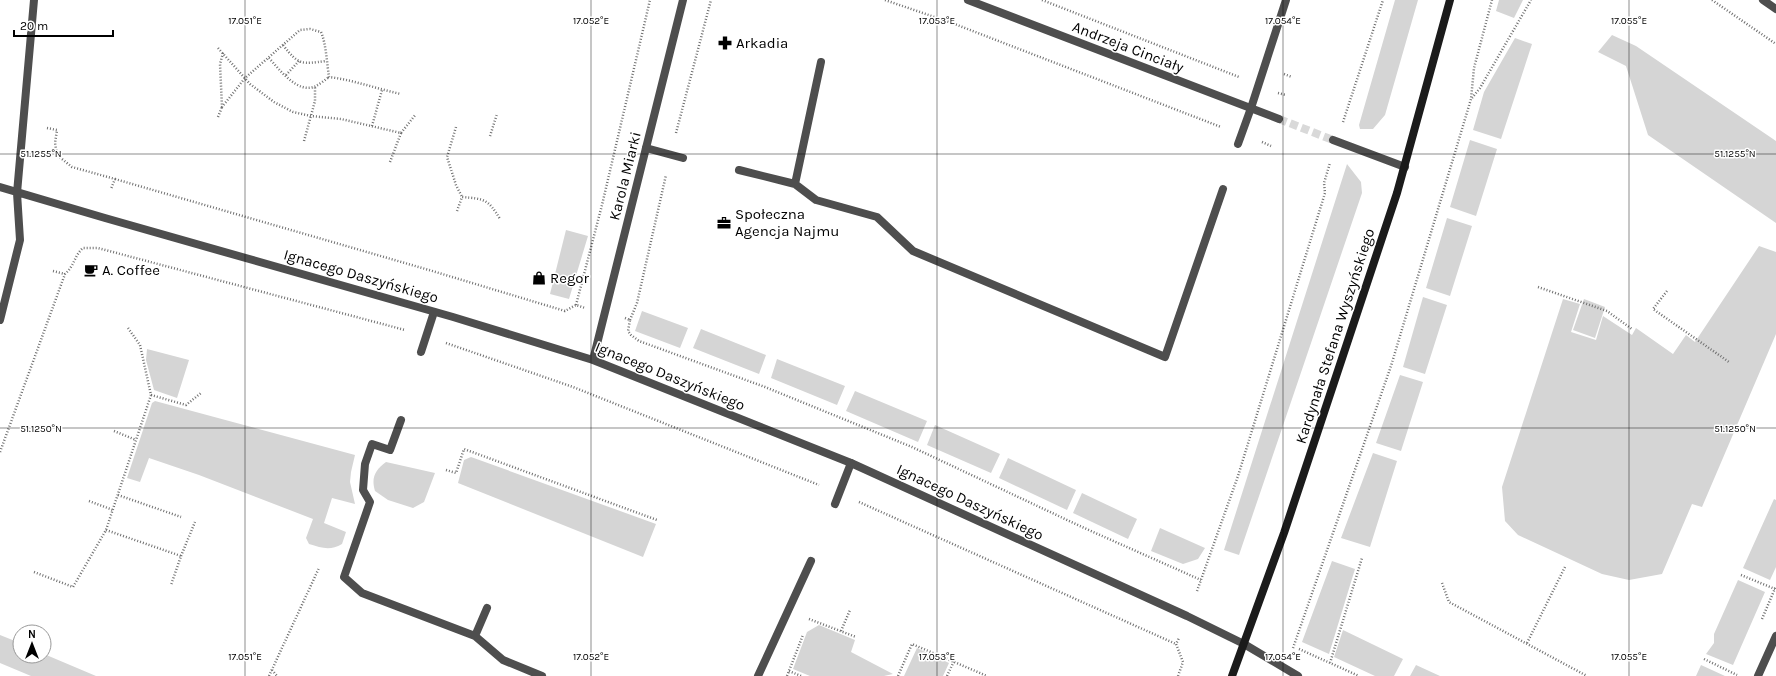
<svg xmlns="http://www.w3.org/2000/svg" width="1776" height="676" font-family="Karla,sans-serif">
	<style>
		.grass { fill: #d5d5d5 }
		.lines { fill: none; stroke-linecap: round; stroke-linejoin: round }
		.street-tunnel { stroke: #d9d9d9; stroke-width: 8; stroke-dasharray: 8 4; stroke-linecap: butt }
		.path { stroke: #707070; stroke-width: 2.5; stroke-dasharray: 1 2; stroke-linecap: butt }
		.lane { stroke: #4e4e4e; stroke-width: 8 }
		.street { stroke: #4e4e4e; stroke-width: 8 }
		.secondary { stroke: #1b1b1b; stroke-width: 8 }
		.ticks { fill: none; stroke: #000; stroke-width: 1; stroke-opacity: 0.45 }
		.labels { text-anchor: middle; stroke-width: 3; stroke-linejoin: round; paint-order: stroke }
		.poi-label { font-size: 15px; fill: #000; stroke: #fff; text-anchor: start }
		.street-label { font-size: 15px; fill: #000; stroke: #fff }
		.ticks-label { font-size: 10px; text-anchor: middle; fill: #000; stroke: #fff; stroke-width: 3; stroke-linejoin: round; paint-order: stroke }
	</style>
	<rect width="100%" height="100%" fill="#fff"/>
	<!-- grass -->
	<path class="grass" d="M 1395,0 L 1418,0 L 1385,115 L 1373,129 L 1360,129 L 1359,125 Z
		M 1499,0 L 1523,0 L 1514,18 L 1496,11 Z
		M 1612,35 L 1636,46 L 1776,141 L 1776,223 L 1648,135 L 1626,66 L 1598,52 Z
		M 1515,38 L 1532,44 L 1501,139 L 1473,130 L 1484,92 Z
		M 1470,140 L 1497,149 L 1476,216 L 1450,207 Z
		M 1347,164 L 1361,182 L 1362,193 L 1239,555 L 1224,550 Z
		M 1447,218 L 1472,226 L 1450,296 L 1426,288 Z
		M 566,230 L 588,236 L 569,299 L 550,294 Z
		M 1759,246 L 1776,252 L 1776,334 L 1702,507 L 1692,504 L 1662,574 L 1629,580 L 1602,574 L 1518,535 L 1505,521 L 1502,487 L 1563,299 L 1580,304 L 1571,332 L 1596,340 L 1603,316 L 1632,335 L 1636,328 L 1673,354 L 1686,335 L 1695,342 Z
		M 1423,297 L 1447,305 L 1425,374 L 1403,367 Z
		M 1584,299 L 1605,307 L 1595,338 L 1573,330 Z
		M 642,311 L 688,328 L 680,348 L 635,331 Z
		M 701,329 L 766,355 L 759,374 L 693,348 Z
		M 147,349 L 189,360 L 177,398 L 154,390 L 146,360 Z
		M 777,359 L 845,386 L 837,405 L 771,378 Z
		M 1400,375 L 1423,382 L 1401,451 L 1376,443 Z
		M 855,391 L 927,421 L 918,442 L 846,411 Z
		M 155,401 L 355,455 L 351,472 L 350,482 L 355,504 L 332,498 L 324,523 L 346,532 L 342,544 C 330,551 322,548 309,544 L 306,538 L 313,519 L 199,475 L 149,458 L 140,482 L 127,478 L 152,403 Z
		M 935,425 L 1000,454 L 991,473 L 927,445 Z
		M 1373,453 L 1397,461 L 1370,547 L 1341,538 Z
		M 471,457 L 656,524 L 643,557 L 458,483 L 464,460 Z
		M 1008,458 L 1076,490 L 1067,510 L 999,478 Z
		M 386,462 L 435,473 L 424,502 L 413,508 L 388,500 L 375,491 C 371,478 375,470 386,462 Z
		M 1082,493 L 1137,519 L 1128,539 L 1073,513 Z
		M 1774,499 L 1776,500 L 1776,567 L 1770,580 L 1743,568 Z
		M 1160,528 L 1205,548 L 1198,559 L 1183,564 L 1151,551 Z
		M 1332,561 L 1355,569 L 1329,654 L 1302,642 Z
		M 1738,580 L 1765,592 L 1733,665 L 1706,654 L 1714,643 L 1714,634 Z
		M 819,625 L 855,640 L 851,652 L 893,674 L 884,676 L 810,676 L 793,669 L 807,632 Z
		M 1343,630 L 1403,659 L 1394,676 L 1375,676 L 1334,657 Z
		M 0,635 L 20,643 L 20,656 L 44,656 L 44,654 L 96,676 L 31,676 L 0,663 Z
		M 917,648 L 949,663 L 943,676 L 904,676 Z
		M 1416,665 L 1440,676 L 1410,676 Z
		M 1701,665 L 1725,676 L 1696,676 Z"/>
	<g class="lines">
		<!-- street-tunnel -->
		<path class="street-tunnel" d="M 1279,119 L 1333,140"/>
		<!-- path -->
		<path class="path" d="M 885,0 L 952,23 L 1221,127
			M 1042,0 L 1239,77
			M 1712,0 L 1776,44
			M 283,45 C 299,66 302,64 326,61
			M 218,48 L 250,84 L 274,102 L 293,112 L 311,116 L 341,119 L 401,133 L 416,114
			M 223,53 L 220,64 L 222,107 L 245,78 L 300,30 L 310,29 L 321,32 C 326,43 327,64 329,77 C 354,80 377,89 401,94
			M 269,58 C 279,69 298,95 316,86 C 320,84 325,80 329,77
			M 1284,74 L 1292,77
			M 286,75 L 299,61
			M 1278,93 L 1286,95
			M 1472,98 L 1480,88 L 1531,0
			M 218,117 L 222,107
			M 1343,122 L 1383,0
			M 372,126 L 382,90
			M 456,127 L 447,157 L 456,185 L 462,197
			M 47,128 L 57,130 L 55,143 L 57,155 L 72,167 L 115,179 L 111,189
			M 676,133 L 711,0
			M 490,136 L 497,114
			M 304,141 L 315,101 L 315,87
			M 1262,142 L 1271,146
			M 390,162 L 401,133
			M 115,179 L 429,270 L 565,311 L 576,305 L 585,308
			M 457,211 L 462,197 C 485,199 488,199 500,219
			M 53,271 L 65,274
			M 1538,287 L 1607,311 L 1632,329
			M 1667,291 L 1653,309 L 1729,362
			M 576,305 L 602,205 L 650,0
			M 625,318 L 630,320 L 628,331 L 631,335 L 639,341 L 765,387 L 912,447 L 1082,527 L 1201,580
			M 630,320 L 637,303 L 666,175
			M 446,343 L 573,387 L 819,485
			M 151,395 L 186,405 L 201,393
			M 114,431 L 136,440
			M 0,452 L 65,274 C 75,265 74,256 83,248 L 98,248 L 405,330
			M 446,470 L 456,473 L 464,449 L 657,520
			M 118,495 L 181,517
			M 89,501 L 113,510
			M 859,502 L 1176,644
			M 106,530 L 181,556 L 171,585
			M 181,556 L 195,522
			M 34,572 L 73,587 L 106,530 L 151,395 L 140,345 L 128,328
			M 1741,575 L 1775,589
			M 1442,583 L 1449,602 L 1587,676
			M 1197,591 L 1238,476 L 1325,193 L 1324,183 L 1330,163
			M 809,619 L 856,637
			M 1762,619 L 1776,586
			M 841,631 L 850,610
			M 1527,643 L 1565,567
			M 1293,648 L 1391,366 L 1471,99 L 1474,68 L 1492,0
			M 1299,649 L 1359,676
			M 1704,659 L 1737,675
			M 1330,663 L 1362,558
			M 272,670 L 277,676
			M 789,671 L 801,676
			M 269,676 L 319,568
			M 787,676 L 803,635
			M 898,676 L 912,644 L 987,676
			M 947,676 L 954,661
			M 1178,676 L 1183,662 L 1176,644 L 1179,638"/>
		<!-- lane -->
		<path class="lane" d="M 1238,144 L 1251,108 L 1286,0
			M 646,148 L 683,158
			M 739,170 L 795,184 L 816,200 L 877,217 L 913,251 L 1165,357 L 1223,189
			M 795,184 L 821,62
			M 421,352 L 434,312
			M 401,420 L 390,450 L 372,444 L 365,464 L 363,490 L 370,502 L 344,577 L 362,593 L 475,636 L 503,660 L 542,676
			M 835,504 L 851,463
			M 475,636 L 487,608
			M 758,676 L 811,561"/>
		<!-- street -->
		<path class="street" d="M 968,0 L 1279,119
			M 1763,0 L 1776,9
			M 1333,140 L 1405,167
			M 0,187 L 105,218 L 453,317 L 593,360 L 851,463 L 1187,616 L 1244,644 L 1298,676
			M 0,320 L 20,240 L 17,193 L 34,0
			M 593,360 L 683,0
			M 1758,676 L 1776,636"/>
		<!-- secondary -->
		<path class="secondary" d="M 1232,676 L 1284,533 L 1397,193 L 1450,0"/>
	</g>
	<!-- ticks -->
	<path class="ticks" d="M 245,0 L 245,676M 591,0 L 591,676M 937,0 L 937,676M 1283,0 L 1283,676M 1629,0 L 1629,676M 0,154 L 1776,154M 0,428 L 1776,428"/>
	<!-- icons -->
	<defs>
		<g id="pharmacy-bare" transform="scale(1.08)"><path d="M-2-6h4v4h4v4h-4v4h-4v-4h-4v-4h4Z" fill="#000" stroke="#fff" stroke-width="2.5" paint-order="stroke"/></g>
		<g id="office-bare" transform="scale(1.08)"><path d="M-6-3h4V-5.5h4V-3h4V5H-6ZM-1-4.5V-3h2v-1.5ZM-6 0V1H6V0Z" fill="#000" stroke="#fff" stroke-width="2.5" paint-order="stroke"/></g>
		<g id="cafe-bare" transform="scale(1.08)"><path d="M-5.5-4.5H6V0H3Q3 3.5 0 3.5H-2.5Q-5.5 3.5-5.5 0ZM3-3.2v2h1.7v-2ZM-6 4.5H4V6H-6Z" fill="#000" stroke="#fff" stroke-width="2.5" paint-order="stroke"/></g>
		<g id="shop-bare" transform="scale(1.08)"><path d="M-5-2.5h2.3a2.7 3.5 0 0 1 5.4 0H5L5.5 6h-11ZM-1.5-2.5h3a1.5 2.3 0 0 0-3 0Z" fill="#000" stroke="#fff" stroke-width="2.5" paint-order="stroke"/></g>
	</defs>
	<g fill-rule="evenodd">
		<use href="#pharmacy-bare" x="725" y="43"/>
		<use href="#office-bare" x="724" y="223"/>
		<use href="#cafe-bare" x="91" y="270"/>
		<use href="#shop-bare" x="539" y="278"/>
	</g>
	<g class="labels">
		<!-- poi labels -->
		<g class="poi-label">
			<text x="736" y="48">Arkadia</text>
			<text x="735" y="219">Społeczna<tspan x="735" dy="17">Agencja Najmu</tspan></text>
			<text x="102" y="275">A. Coffee</text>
			<text x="550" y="283">Regor</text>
		</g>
		<!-- street labels -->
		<g class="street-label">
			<text transform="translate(1128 47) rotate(21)" y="5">Andrzeja Cinciały</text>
			<text transform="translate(625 176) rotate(-76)" y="5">Karola Miarki</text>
			<text transform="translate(361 276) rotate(16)" y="5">Ignacego Daszyńskiego</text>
			<text transform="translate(1335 336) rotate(-72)" y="5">Kardynała Stefana Wyszyńskiego</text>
			<text transform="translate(670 376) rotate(22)" y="5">Ignacego Daszyńskiego</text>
			<text transform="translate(970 502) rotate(25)" y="5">Ignacego Daszyńskiego</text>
		</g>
	</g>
	<g class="ticks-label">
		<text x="245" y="24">17.051°E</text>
		<text x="591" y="24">17.052°E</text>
		<text x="937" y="24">17.053°E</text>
		<text x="1283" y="24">17.054°E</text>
		<text x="1629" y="24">17.055°E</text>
		<text x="41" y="157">51.1255°N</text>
		<text x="1735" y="157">51.1255°N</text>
		<text x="41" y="432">51.1250°N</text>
		<text x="1735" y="432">51.1250°N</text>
		<text x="245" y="660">17.051°E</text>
		<text x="591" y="660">17.052°E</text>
		<text x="937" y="660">17.053°E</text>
		<text x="1283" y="660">17.054°E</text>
		<text x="1629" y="660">17.055°E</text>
	</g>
	<!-- north arrow -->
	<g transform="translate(32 644)"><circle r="19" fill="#ffffff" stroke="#999999"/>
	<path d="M0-3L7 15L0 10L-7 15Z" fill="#000000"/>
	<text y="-6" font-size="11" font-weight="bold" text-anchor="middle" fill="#000000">N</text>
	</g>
	<!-- scale -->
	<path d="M14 30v6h99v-6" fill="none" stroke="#000000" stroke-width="2"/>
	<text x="20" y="30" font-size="12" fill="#000000" stroke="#ffffff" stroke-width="3" paint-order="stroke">20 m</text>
</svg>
